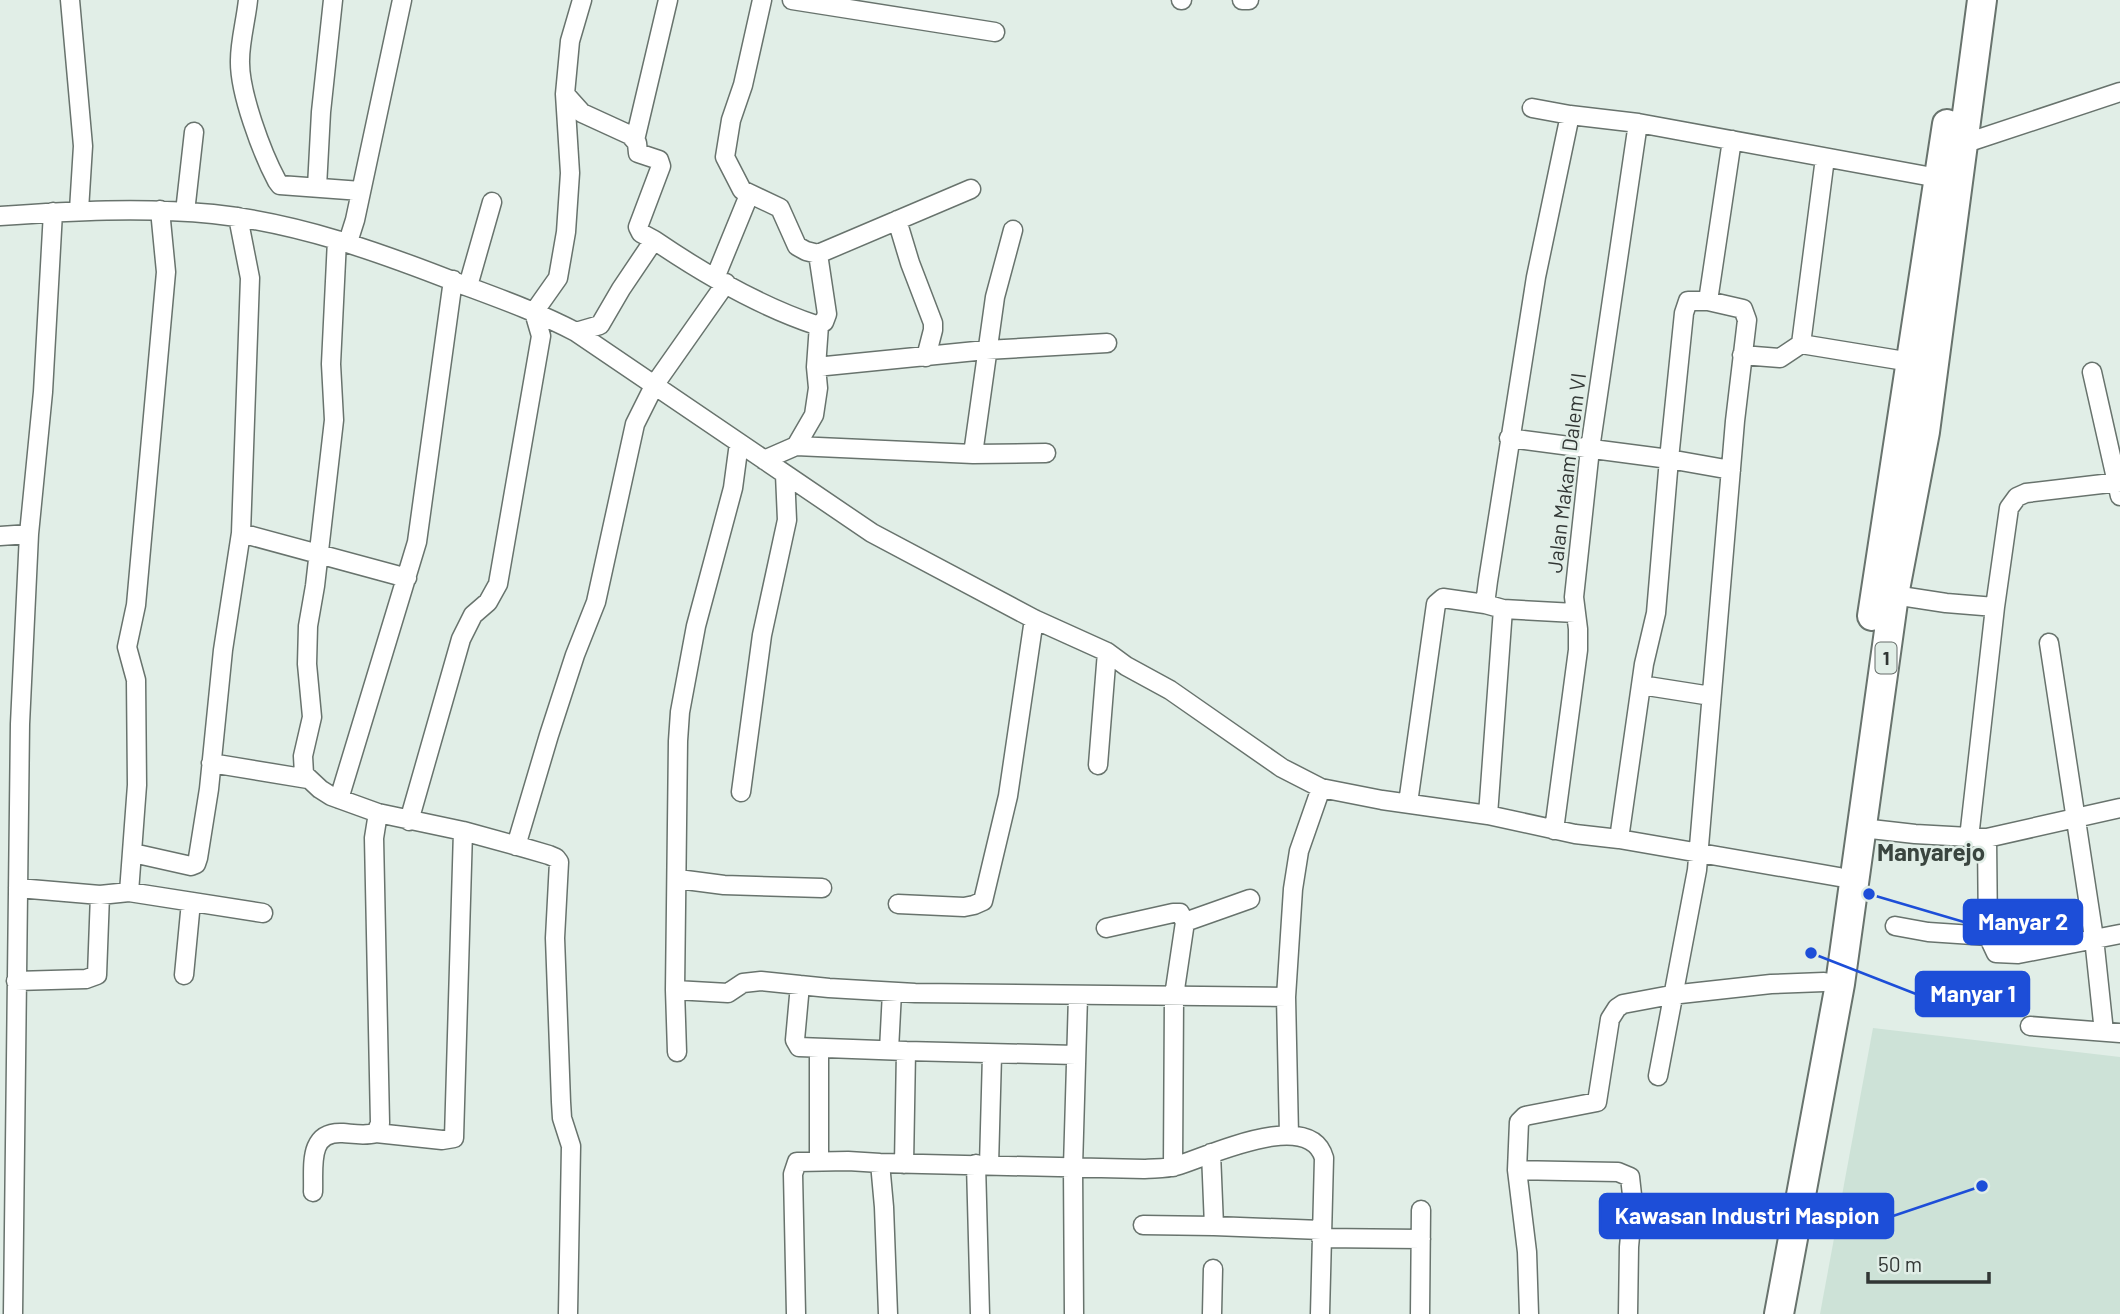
<svg xmlns="http://www.w3.org/2000/svg" width="2120" height="1314" font-family="Barlow,sans-serif">
	<style>
		.built { fill: #cde2d7 }
		.lines { fill: none; stroke-linecap: round; stroke-linejoin: round }
		.minor-casing { stroke: #68736d; stroke-width: 21 }
		.trunk-casing { stroke: #68736d; stroke-width: 32 }
		.minor { stroke: #fff; stroke-width: 18 }
		.trunk { stroke: #fff; stroke-width: 28 }
		.labels { text-anchor: middle; stroke-width: 5; stroke-linejoin: round; paint-order: stroke }
		.shield { fill: #e1eee7; stroke: #666d6a; stroke-width: 2 }
		.shield-label { font-size: 19px; font-weight: bold; fill: #313634 }
		.street-label { font-size: 21px; fill: #313634; stroke: #e1eee7 }
		.quarter-label { font-size: 24px; font-weight: bold; fill: #3a453f; stroke: #e1eee7 }
		.leader { fill: none; stroke: #1d4ed8; stroke-width: 2.5 }
		.callout-dot { fill: #1d4ed8; stroke: #e1eee7; stroke-width: 2.5 }
		.callout { fill: #1d4ed8; stroke: #1d4ed8; stroke-width: 2.5 }
		.callout-label { font-size: 23px; text-anchor: middle; font-weight: bold; fill: #fff }
	</style>
	<rect width="100%" height="100%" fill="#e1eee7"/>
	<!-- built -->
	<path class="built" d="M 1873,1028 L 2120,1057 L 2120,1314 L 1820,1314 Z"/>
	<g class="lines">
		<!-- minor casing -->
		<g class="minor-casing">
			<path id="minor" d="M 70,0 L 83,146 L 79,210
				M 248,0 C 246,20 240,41 240,60 C 239,92 262,153 277,181 L 280,185 L 361,191
				M 762,0 L 743,85 L 731,120 L 725,157 L 742,190 L 780,208 L 797,246 L 806,251 L 818,254 L 971,189
				M 792,0 L 995,32
				M 1181,0 L 1182,0
				M 1242,0 L 1249,0
				M 565,94 L 582,113 L 630,135 L 637,143 L 638,153 L 659,160 L 661,166 L 638,227 L 641,233 L 654,240 L 621,289 L 600,325 L 576,332
				M 1532,108 L 1570,115 L 1638,123 L 1938,178
				M 635,140 L 668,0
				M 1963,144 L 2120,92
				M 317,187 L 321,112 L 333,0
				M 185,212 L 194,132
				M 0,216 C 71,211 142,207 213,214 C 298,223 379,252 458,283 C 498,298 538,312 576,332 L 872,533 L 1034,619 L 1107,652 L 1126,666 L 1170,690 L 1282,768 L 1321,788 L 1382,800 L 1488,815 L 1575,834 L 1619,839 L 1839,877
				M 897,220 L 910,263 L 933,323 L 933,330 L 926,357
				M 1013,230 L 995,297 L 973,454 L 1046,453
				M 337,240 L 331,364 L 334,420 L 315,586 L 308,626 L 307,664 L 312,717 L 303,756 L 304,774 L 320,789 L 331,796 L 378,813 L 463,831 L 525,848 L 549,855 L 556,858 L 559,862 L 555,938 L 561,1102 L 562,1118 L 571,1146 L 568,1313
				M 654,240 C 704,274 759,306 816,325 L 824,322 L 827,314 L 818,254
				M 348,242 L 355,220 L 402,0
				M 715,278 L 749,195
				M 468,286 L 492,202
				M 1708,301 L 1732,140
				M 1801,344 L 1911,362
				M 1742,355 L 1780,358 L 1801,344 L 1825,158
				M 816,367 L 986,350 L 1107,343
				M 2092,372 L 2120,496
				M 1509,438 L 1669,459 L 1731,470
				M 796,446 L 973,454
				M 764,460 L 796,446 L 814,415 L 818,388 L 816,367 L 819,325
				M 241,533 L 407,578
				M 0,536 L 29,534
				M 1894,595 L 1946,603 L 1995,607
				M 1503,609 L 1575,613
				M 2049,643 L 2094,938 L 2104,1032
				M 1641,685 L 1711,696
				M 211,763 L 308,779
				M 1098,765 L 1107,652
				M 741,792 L 762,635 L 787,520 L 785,474
				M 339,799 L 417,542 L 453,280
				M 1408,803 L 1436,604 L 1443,598 L 1485,604
				M 1488,815 L 1503,609 L 1485,604 L 1488,581 L 1536,277 L 1570,115
				M 409,821 L 461,639 L 473,615 L 488,602 L 498,584 L 541,336 L 534,312 L 558,278 L 566,232 L 570,173 L 565,94 L 570,41 L 582,0
				M 1862,828 L 1915,834 L 1987,838 L 2120,808
				M 1554,830 L 1578,650 L 1578,629 L 1574,597 L 1590,449 L 1638,123
				M 1969,838 L 1995,607 L 2009,508 L 2017,497 L 2026,493 L 2120,482
				M 1987,838 L 1988,936 L 1996,953 L 2018,954 L 2120,934
				M 1619,839 L 1644,664 L 1656,613 L 1669,459 L 1684,313 L 1688,301 L 1708,301 L 1743,309 L 1747,320 L 1735,421 L 1697,870 L 1658,1076
				M 516,846 L 549,735 L 575,655 L 596,602 L 635,424 L 655,384 L 726,283
				M 133,853 L 191,866 L 196,864 L 198,858 L 209,789 L 223,650 L 241,533 L 250,278 L 238,217
				M 678,879 L 724,885 L 822,888
				M 18,888 L 100,895 L 129,892 L 263,913
				M 129,892 L 137,785 L 136,680 L 127,647 L 136,605 L 166,272 L 160,210
				M 898,904 L 964,907 L 974,905 L 983,901 L 1008,796 L 1034,619
				M 1895,926 L 1928,932 L 1988,936
				M 1106,928 L 1173,913 L 1180,913 L 1185,922 L 1250,899
				M 184,975 L 191,902
				M 16,981 L 86,979 L 97,975 L 100,895
				M 800,985 L 795,1040 L 799,1047 L 906,1051 L 904,1164
				M 675,990 L 728,993 L 743,983 L 761,981 L 829,988 L 915,993 L 1286,997 L 1293,889 L 1299,851 L 1321,788
				M 1286,997 L 1289,1135
				M 2030,1026 L 2120,1033
				M 889,1050 L 892,992
				M 906,1051 L 1076,1055
				M 677,1052 L 675,990 L 678,741 L 680,712 L 696,626 L 733,488 L 739,443
				M 376,1133 L 442,1140 L 454,1138 L 463,831
				M 1211,1153 L 1214,1226 L 1321,1230
				M 819,1161 L 819,1048
				M 880,1163 L 884,1207 L 888,1314
				M 976,1164 L 980,1314
				M 989,1165 L 992,1055
				M 1173,1167 L 1174,996 L 1185,922
				M 1517,1170 L 1618,1172 L 1630,1177 L 1633,1204 L 1629,1247 L 1628,1314
				M 313,1192 C 314,1167 307,1131 343,1133 C 355,1134 365,1136 376,1133 L 380,1123 L 374,838 L 378,813
				M 1143,1225 L 1214,1226
				M 1321,1238 L 1421,1239
				M 13,1314 L 20,724 L 29,534 L 43,392 L 53,212
				M 796,1314 L 793,1174 L 797,1162 L 848,1161 L 880,1163 L 1144,1169 C 1154,1168 1166,1169 1176,1166 C 1207,1157 1310,1107 1324,1158 L 1320,1314
				M 1074,1314 L 1073,1167 L 1078,996
				M 1212,1314 L 1213,1269
				M 1420,1314 L 1421,1210
				M 1529,1314 L 1527,1252 L 1517,1170 L 1519,1122 L 1525,1116 L 1597,1102 L 1610,1019 L 1617,1008 L 1623,1004 L 1671,995 L 1771,984 L 1824,982"/>
		</g>
		<!-- trunk casing -->
		<g class="trunk-casing">
			<path id="trunk" d="M 1872,616 L 1947,124
				M 1779,1314 L 1840,984 L 1894,595 L 1925,432 L 1982,0"/>
		</g>
		<!-- minor -->
		<use href="#minor" class="minor"/>
		<!-- trunk -->
		<use href="#trunk" class="trunk"/>
	</g>
	<g class="labels">
		<!-- shield labels -->
		<rect class="shield" x="1875.5" y="642.5" width="21" height="31" rx="5"/>
		<g class="shield-label">
			<text x="1886" y="665">1</text>
		</g>
		<!-- street labels -->
		<g class="street-label">
			<text transform="translate(1567 473) rotate(-83)" y="7">Jalan Makam Dalem VI</text>
		</g>
		<!-- quarter labels -->
		<g class="quarter-label">
			<text x="1931" y="861">Manyarejo</text>
		</g>
	</g>
	<!-- callouts -->
	<path class="leader" d="M1869 894L1964 922M1811 953L1916 994M1982 1186L1893 1216"/>
	<g class="callout-dot">
		<circle cx="1869" cy="894" r="7"/>
		<circle cx="1811" cy="953" r="7"/>
		<circle cx="1982" cy="1186" r="7"/>
	</g>
	<g class="callout">
		<rect x="1964" y="900" width="118" height="44" rx="7"/>
		<rect x="1916" y="972" width="113" height="44" rx="7"/>
		<rect x="1600" y="1194" width="293" height="44" rx="7"/>
	</g>
	<g class="callout-label">
		<text x="2023" y="930">Manyar 2</text>
		<text x="1973" y="1002">Manyar 1</text>
		<text x="1747" y="1224">Kawasan Industri Maspion</text>
	</g>
	<!-- scale -->
	<path d="M1868 1272v10h121v-10" fill="none" stroke="#313634" stroke-width="3.5"/>
	<text x="1878" y="1272" font-size="21" fill="#313634" stroke="#e1eee7" stroke-width="5" paint-order="stroke">50 m</text>
</svg>
